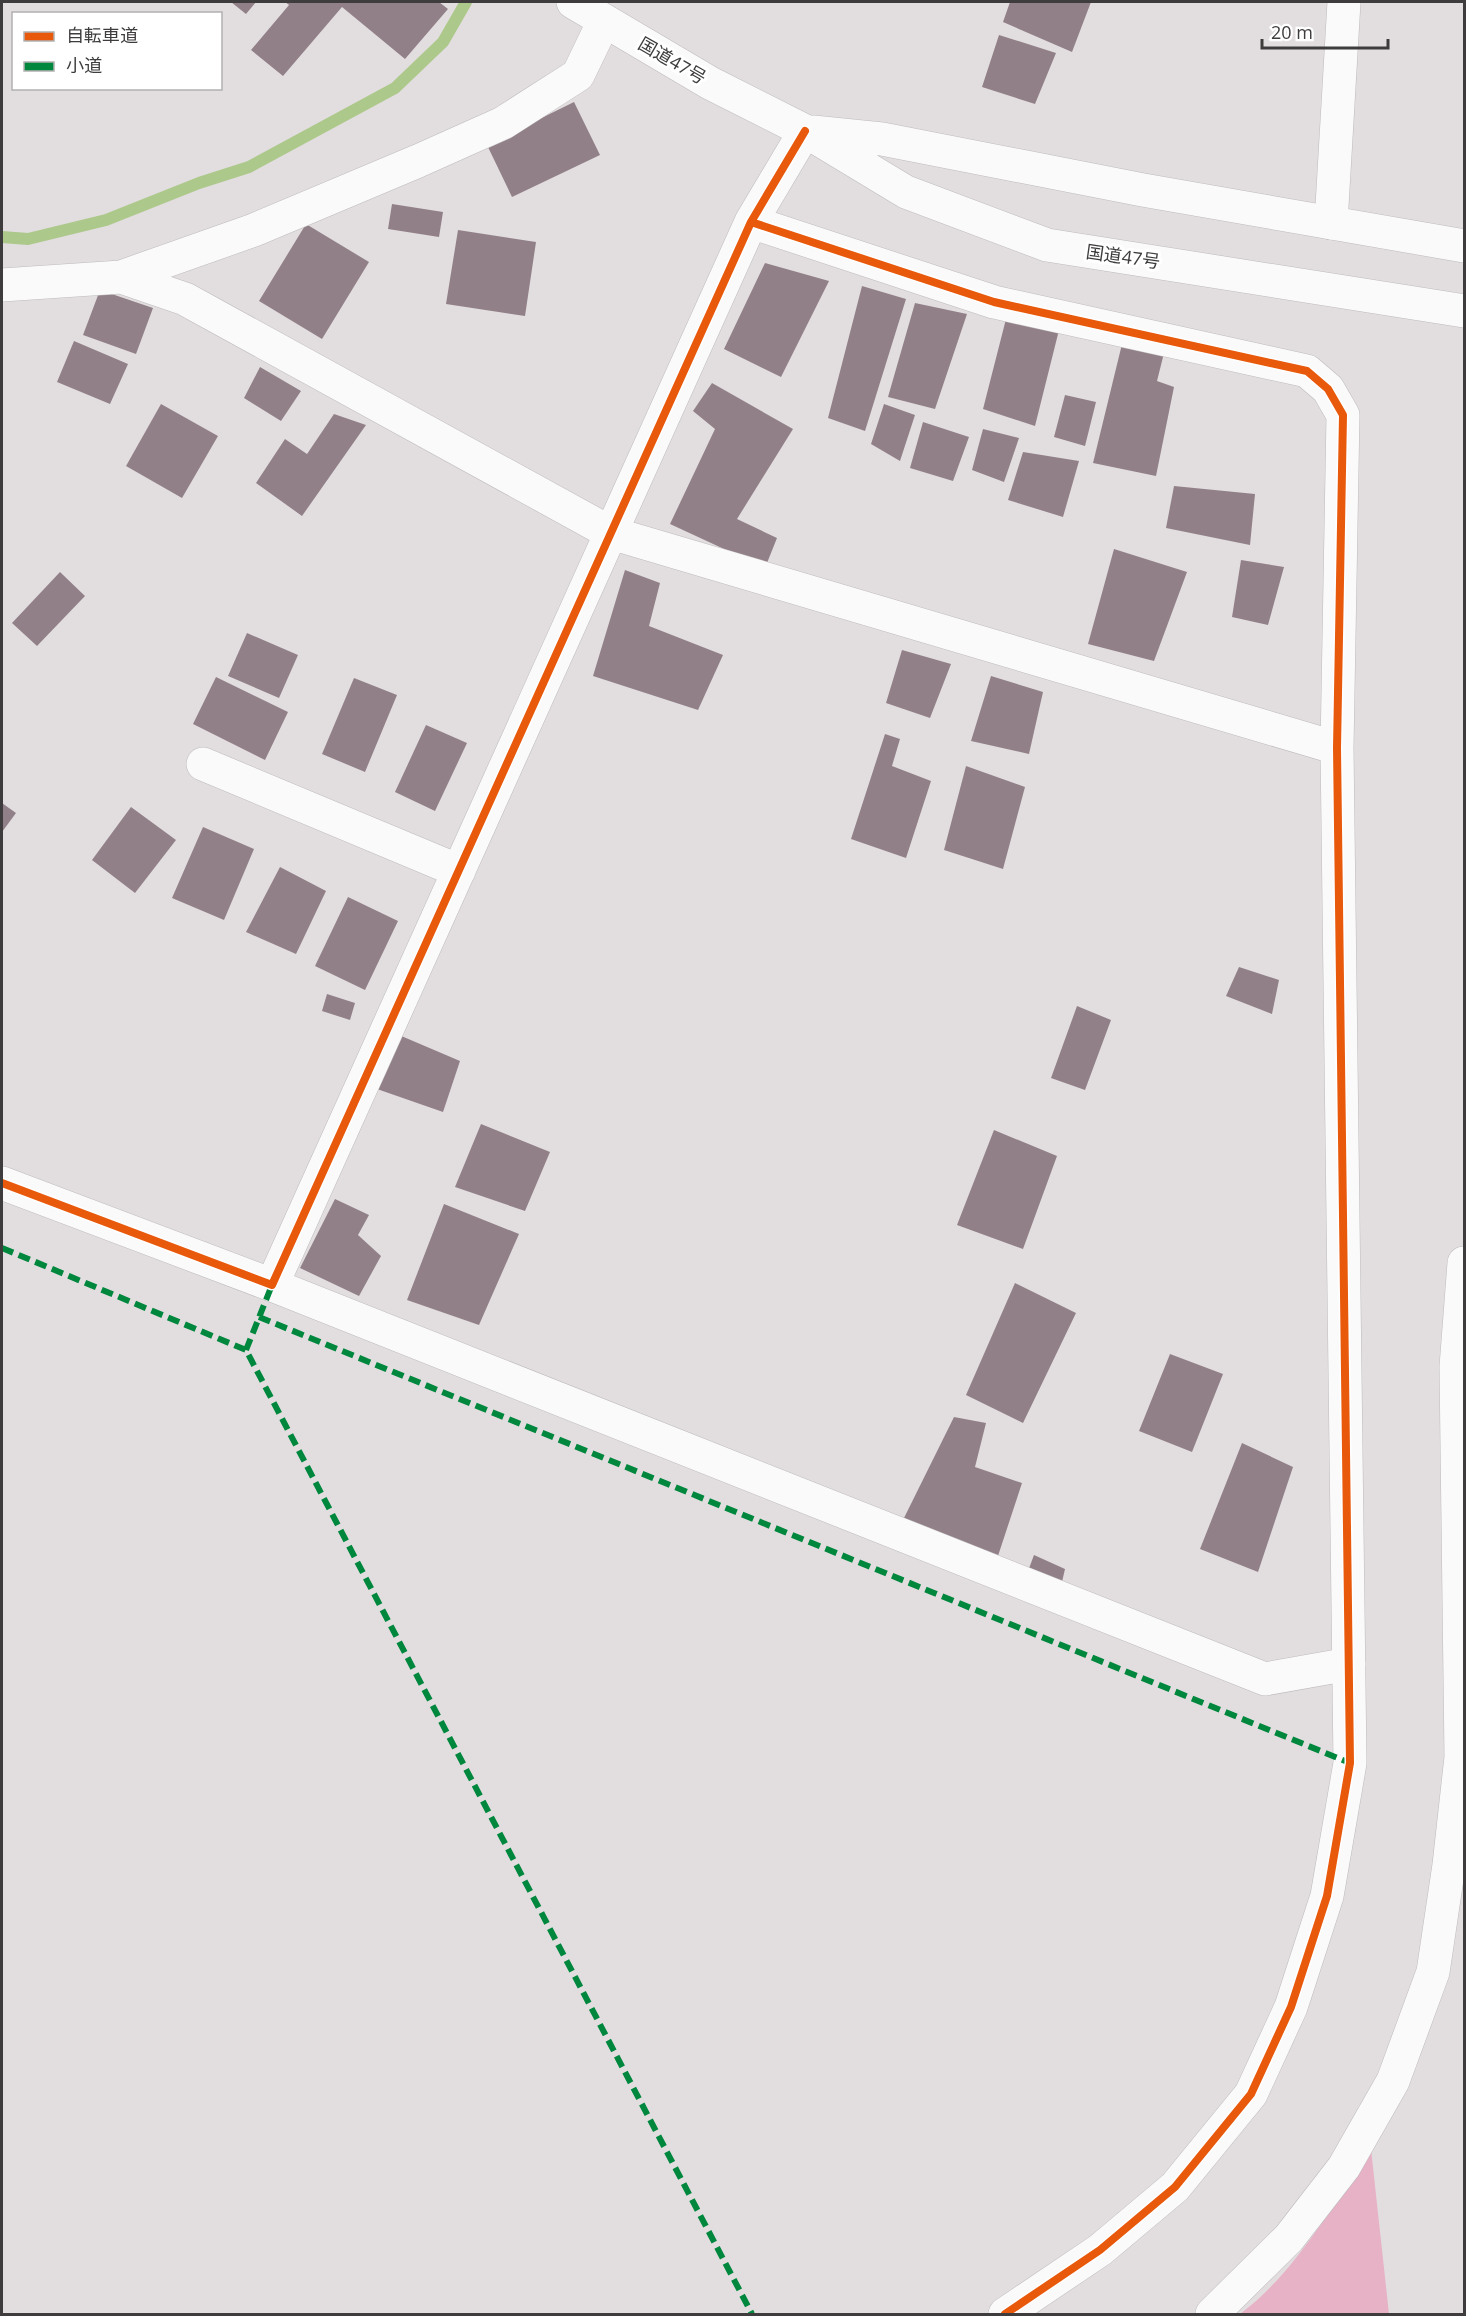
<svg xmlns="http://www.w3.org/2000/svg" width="1466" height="2316" font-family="'Open Sans','Noto Sans JP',sans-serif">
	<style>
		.grass { fill: #e7b1c6 }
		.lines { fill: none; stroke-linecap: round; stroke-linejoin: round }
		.stream { stroke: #adc88b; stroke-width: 12 }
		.building { fill: #928089 }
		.street-casing { stroke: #bebbbc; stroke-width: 34 }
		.highway-casing { stroke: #bebbbc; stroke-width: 34 }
		.street { stroke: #fbfafa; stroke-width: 33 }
		.highway { stroke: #fbfafa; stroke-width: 33 }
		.quiet { stroke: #00873e; stroke-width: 6; stroke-dasharray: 12 6; stroke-linecap: butt }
		.cycleway-casing { stroke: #fff; stroke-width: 11 }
		.cycleway { stroke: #e8590c; stroke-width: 8 }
		.labels { text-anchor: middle; stroke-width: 6; stroke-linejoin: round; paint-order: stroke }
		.street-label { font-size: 18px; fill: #3f3c3d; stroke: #fff }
	</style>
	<rect width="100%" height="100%" fill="#e2dedf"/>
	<!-- grass -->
	<path class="grass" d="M 1371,2149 L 1389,2314 L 1240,2314 C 1296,2272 1332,2206 1371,2149 Z"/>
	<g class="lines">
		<!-- stream -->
		<path class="stream" d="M 2,237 L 28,239 L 106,220 L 199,183 L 249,167 L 395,88 L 443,42 L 466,2"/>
	</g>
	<!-- building -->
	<path class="building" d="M 231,2 L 256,2 L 246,14 Z
		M 285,2 L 439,2 L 448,9 L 405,59 L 342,7 L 283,76 L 251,50 L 289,5 Z
		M 1010,2 L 1091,2 L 1072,52 L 1003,22 Z
		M 999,35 L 1056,53 L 1035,104 L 982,87 Z
		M 574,102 L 600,155 L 512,197 L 487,145 Z
		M 392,204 L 443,212 L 439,237 L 388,229 Z
		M 306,224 L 369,262 L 322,339 L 259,301 Z
		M 458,230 L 536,242 L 525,316 L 446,304 Z
		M 765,263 L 829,281 L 781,377 L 724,349 Z
		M 862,286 L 906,299 L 865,431 L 828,418 Z
		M 100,290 L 153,308 L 136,354 L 83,335 Z
		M 915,303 L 967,314 L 935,409 L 888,397 Z
		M 1006,319 L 1059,330 L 1035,426 L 983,409 Z
		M 74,341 L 128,364 L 110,404 L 57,382 Z
		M 1122,344 L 1164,353 L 1157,381 L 1174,387 L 1156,476 L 1093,463 Z
		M 260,367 L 301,391 L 281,421 L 244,398 Z
		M 712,383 L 793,429 L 737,519 L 777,538 L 765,568 L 670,524 L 715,429 L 693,411 Z
		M 1065,395 L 1096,402 L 1085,446 L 1054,437 Z
		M 161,404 L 218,436 L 182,498 L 126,466 Z
		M 884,404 L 915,415 L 900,461 L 871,444 Z
		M 334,414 L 366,425 L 302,516 L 256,483 L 285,439 L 307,454 Z
		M 923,422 L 969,437 L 953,481 L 910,468 Z
		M 983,429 L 1019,438 L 1004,482 L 972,470 Z
		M 1023,452 L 1079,461 L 1063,517 L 1008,500 Z
		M 1174,486 L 1255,494 L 1250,545 L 1166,528 Z
		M 1114,549 L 1187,572 L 1154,661 L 1088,644 Z
		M 1241,560 L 1284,567 L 1268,625 L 1232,617 Z
		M 625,570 L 660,583 L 649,626 L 723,655 L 698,710 L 593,676 Z
		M 60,572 L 85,596 L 37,646 L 12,623 Z
		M 247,633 L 298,655 L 279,698 L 228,676 Z
		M 902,650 L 951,664 L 930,718 L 886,703 Z
		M 991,676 L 1043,692 L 1029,754 L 971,741 Z
		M 216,677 L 288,712 L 265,760 L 193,724 Z
		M 354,678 L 397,695 L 365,772 L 322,754 Z
		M 426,725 L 467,743 L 435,811 L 395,792 Z
		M 885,734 L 900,739 L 892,766 L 931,781 L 906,858 L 851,839 Z
		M 966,766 L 1025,787 L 1003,869 L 944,850 Z
		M 2,803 L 16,813 L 2,832 Z
		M 131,807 L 176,840 L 135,893 L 92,860 Z
		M 203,827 L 254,849 L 224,920 L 172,898 Z
		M 280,867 L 326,891 L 296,954 L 246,932 Z
		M 348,897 L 398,921 L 365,990 L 315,966 Z
		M 1239,967 L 1279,980 L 1272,1014 L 1226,996 Z
		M 327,994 L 355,1003 L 350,1020 L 322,1011 Z
		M 1077,1006 L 1111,1020 L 1085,1090 L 1051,1078 Z
		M 399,1035 L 460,1061 L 443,1112 L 377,1089 Z
		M 481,1124 L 550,1152 L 525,1211 L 455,1187 Z
		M 994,1130 L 1057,1156 L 1023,1249 L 957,1225 Z
		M 335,1199 L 369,1215 L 358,1235 L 381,1256 L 359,1296 L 300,1268 Z
		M 444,1204 L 519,1234 L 479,1325 L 407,1300 Z
		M 1015,1283 L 1076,1313 L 1023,1423 L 966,1395 Z
		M 1170,1354 L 1223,1374 L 1192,1452 L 1139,1431 Z
		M 954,1417 L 986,1423 L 975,1467 L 1022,1483 L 996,1562 L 903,1520 Z
		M 1242,1443 L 1293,1467 L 1258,1572 L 1200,1549 Z
		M 1034,1555 L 1065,1569 L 1062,1582 L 1028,1571 Z"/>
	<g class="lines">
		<!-- street casing -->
		<g class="street-casing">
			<path id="street" d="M 751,222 L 994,302 L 1307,371 L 1328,389 L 1343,415 L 1337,748 L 1350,1763 L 1327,1896 L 1291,2007 L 1251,2094 L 1175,2187 L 1100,2250 L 1005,2314
				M 1331,223 L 1344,2
				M 121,277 L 185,299 L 611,533 L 1337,748
				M 2,285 L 121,277 L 254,230 L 418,161 L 503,123 L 578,75 L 604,21
				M 203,764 L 459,871
				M 2,1183 L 272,1285 L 751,222 L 805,131
				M 272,1285 L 1265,1679 L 1349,1664"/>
		</g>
		<!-- highway casing -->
		<g class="highway-casing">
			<path id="highway" d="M 573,2 L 710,83 L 805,131 L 906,192 L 1047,245 L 1464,311
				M 813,132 L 882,139 L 1143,190 L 1464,246
				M 1212,2314 L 1289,2238 L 1344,2167 L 1393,2081 L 1433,1972 L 1449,1865 L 1461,1757 L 1456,1367 L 1464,1263"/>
		</g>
		<!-- street -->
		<use href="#street" class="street"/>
		<!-- highway -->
		<use href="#highway" class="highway"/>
		<!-- quiet -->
		<path class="quiet" d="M 2,1248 L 246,1350 L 752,2314
			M 259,1317 L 1350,1763
			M 246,1350 L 272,1285"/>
		<!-- cycleway casing -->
		<g class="cycleway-casing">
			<path id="cycleway" d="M 751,222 L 994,302 L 1307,371 L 1328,389 L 1343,415 L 1337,748 L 1350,1763 L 1327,1896 L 1291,2007 L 1251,2094 L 1175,2187 L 1100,2250 L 1005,2314
				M 2,1183 L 272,1285 L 751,222 L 805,131"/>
		</g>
		<!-- cycleway -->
		<use href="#cycleway" class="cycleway"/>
	</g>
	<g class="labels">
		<!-- street labels -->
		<g class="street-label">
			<text transform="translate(672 61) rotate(30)" y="6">国道47号</text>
			<text transform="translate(1123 257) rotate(8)" y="6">国道47号</text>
		</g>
	</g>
	<!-- border -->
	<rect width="1466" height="2316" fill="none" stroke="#3f3c3d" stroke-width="6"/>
	<!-- legend -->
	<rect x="12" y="12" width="210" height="78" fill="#ffffff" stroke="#b2b1b1" stroke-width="1.5"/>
	<rect x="24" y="32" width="30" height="9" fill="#e8590c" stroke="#b2b1b1" stroke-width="1.5"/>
	<text x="66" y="42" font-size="18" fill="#3f3c3d">自転車道</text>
	<rect x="24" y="62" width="30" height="9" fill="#00873e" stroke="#b2b1b1" stroke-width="1.5"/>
	<text x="66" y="72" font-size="18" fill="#3f3c3d">小道</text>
	<!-- scale -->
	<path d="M1262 39v9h126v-9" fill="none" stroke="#3f3c3d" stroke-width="3"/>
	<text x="1271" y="39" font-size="18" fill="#3f3c3d" stroke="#ffffff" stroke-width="4.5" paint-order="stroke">20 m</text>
</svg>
